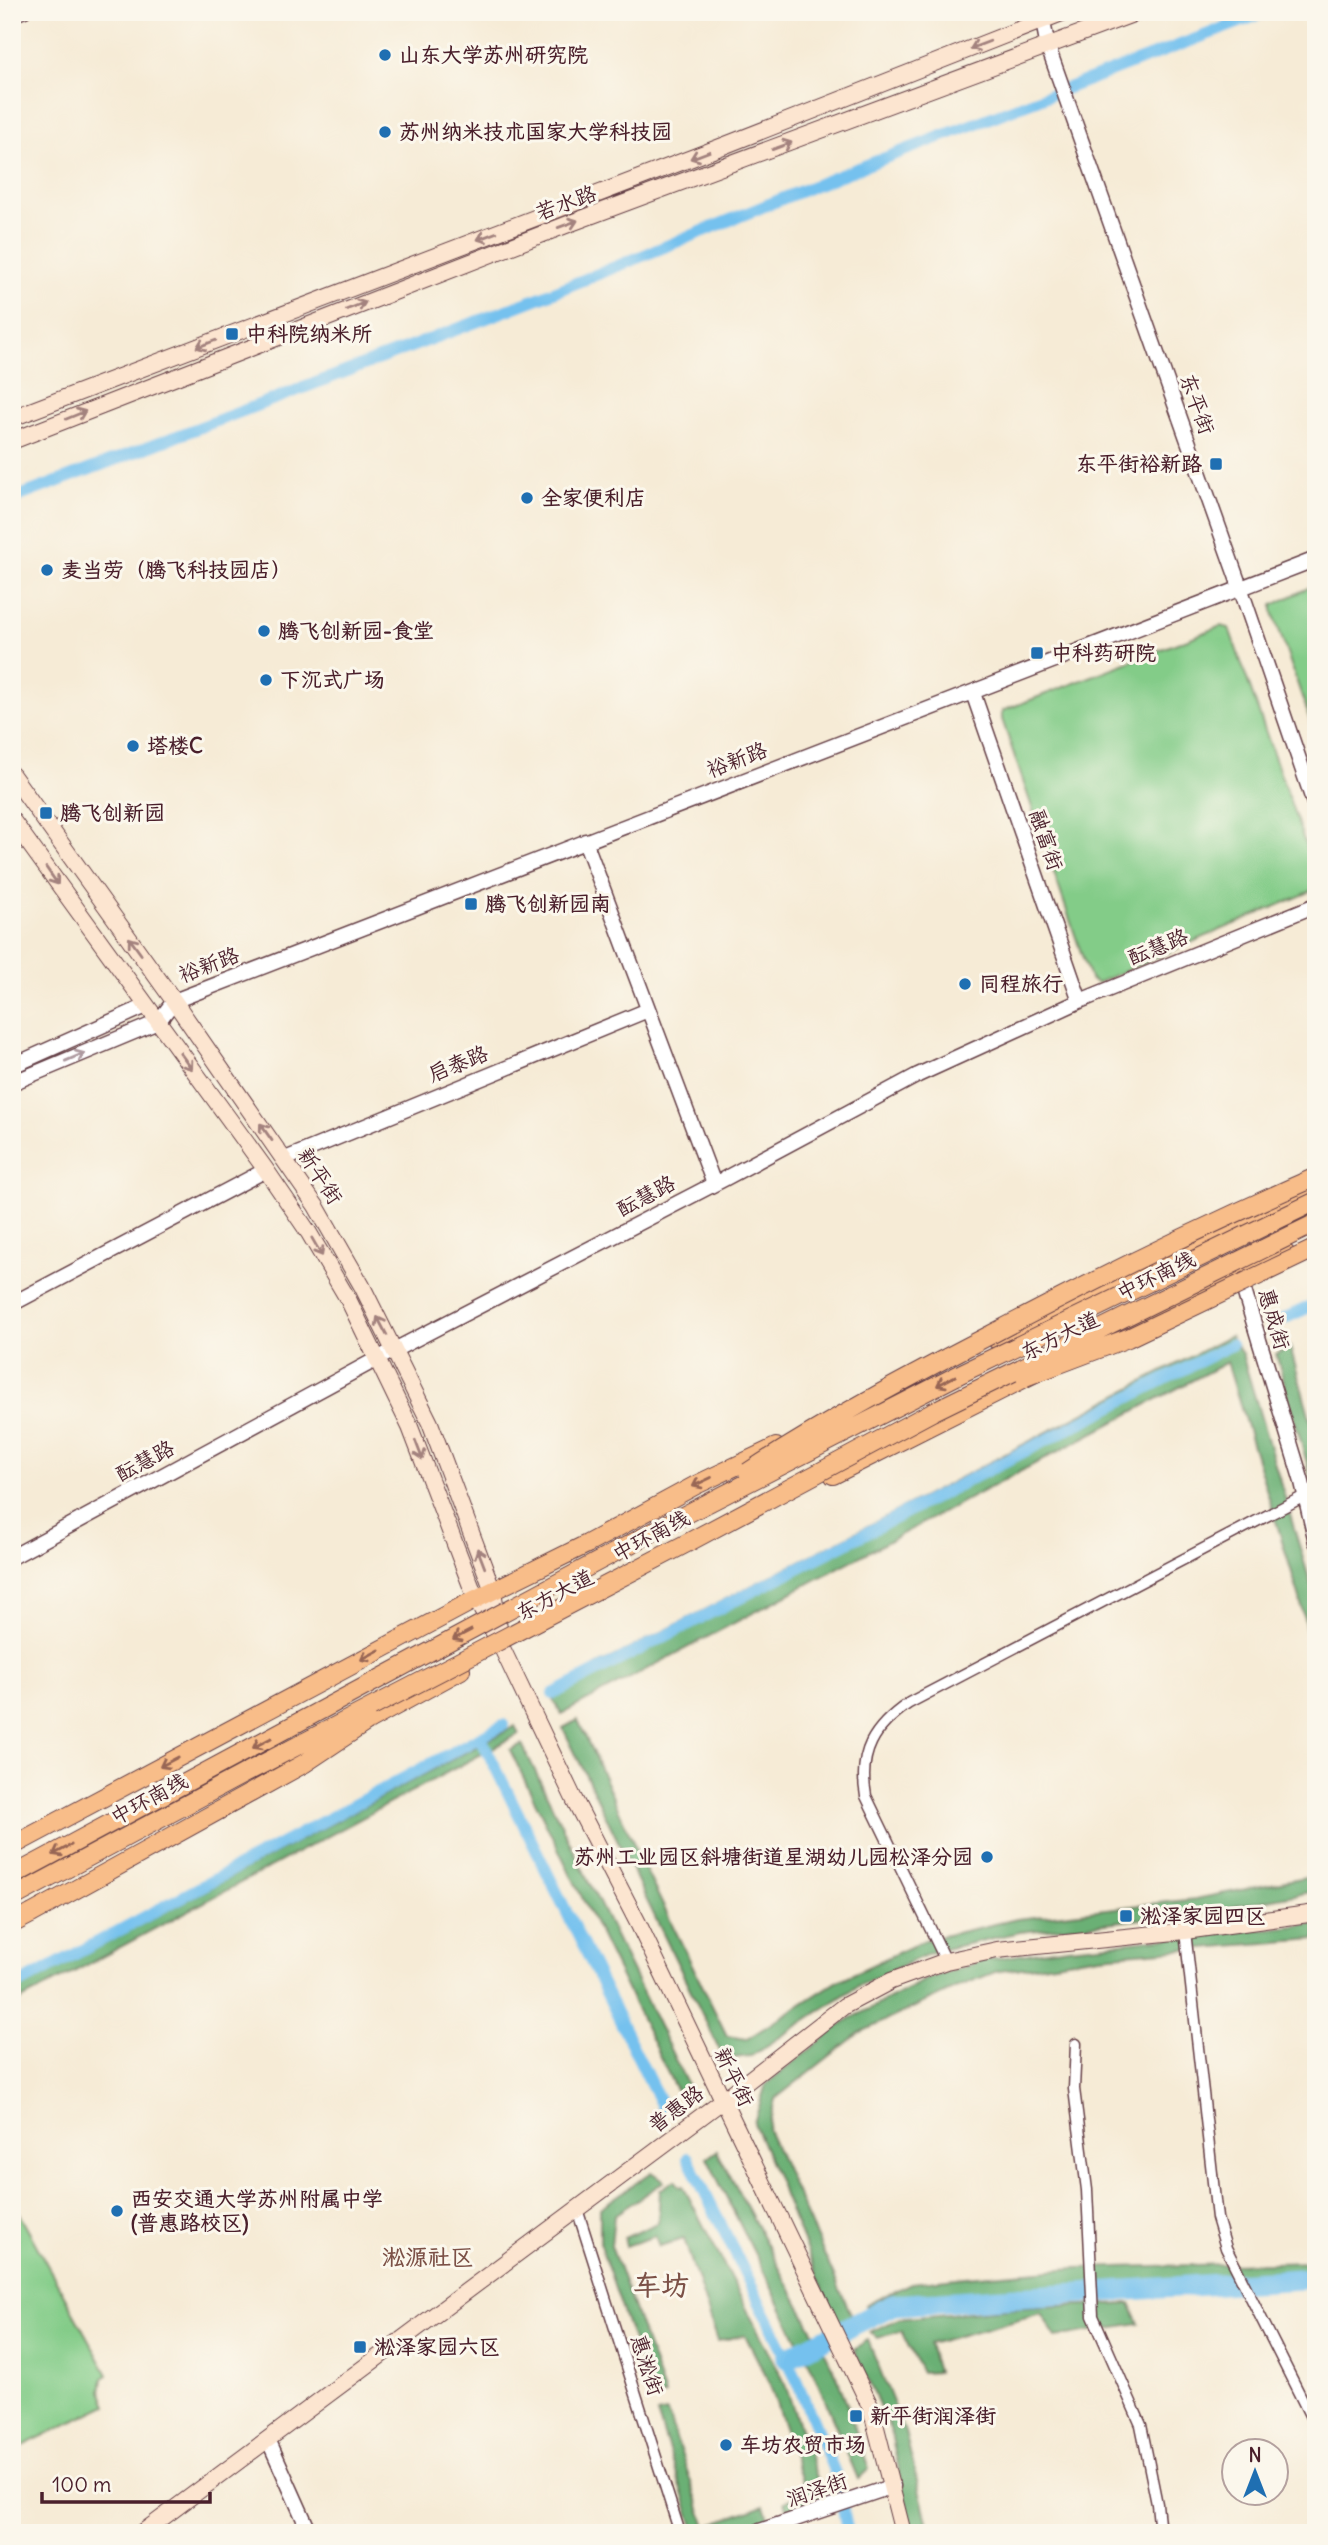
<svg xmlns="http://www.w3.org/2000/svg" width="1328" height="2545" font-family="Delius,'LXGW WenKai TC',sans-serif">
	<style>
		.green { fill: #83cc88; stroke: #66765a; stroke-width: 2 }
		.forest { fill: #6ab074; stroke: #5a6850; stroke-width: 2 }
		.lines { fill: none; stroke-linecap: round; stroke-linejoin: round }
		.canal { stroke: #74c1ee; stroke-width: 12 }
		.river { stroke: #74c1ee; stroke-width: 21 }
		.minor-casing { stroke: #643e45; stroke-width: 13 }
		.tertiary-casing { stroke: #643e45; stroke-width: 17 }
		.secondary-casing { stroke: #643e45; stroke-width: 18 }
		.primary-casing { stroke: #643e45; stroke-width: 20 }
		.trunk-casing { stroke: #643e45; stroke-width: 20 }
		.minor { stroke: #fff; stroke-width: 10 }
		.tertiary { stroke: #fff; stroke-width: 14 }
		.secondary { stroke: #fce5d0; stroke-width: 16 }
		.primary { stroke: #f8bd89; stroke-width: 18 }
		.trunk { stroke: #f8bd89; stroke-width: 18 }
		.trunk-bridge-casing { stroke: #643e45; stroke-width: 20; stroke-linecap: butt }
		.trunk-bridge { stroke: #f8bd89; stroke-width: 18 }
		.oneway { stroke: #a3827e }
		.oneway2 { stroke: #ae9aa0 }
		.oneway3 { stroke: #986655 }
		.poi-dot { fill: #1f6fb2; stroke: #fbf7ec; stroke-width: 2.5 }
		.labels { text-anchor: middle; stroke-width: 6; stroke-linejoin: round; paint-order: stroke }
		.poi-label { font-size: 21px; font-weight: bold; fill: #4a1f2b; stroke: #fbf7ec; text-anchor: start }
		.street-label { font-size: 21px; fill: #4a1f2b; stroke: #fbf7ec }
		.neighbourhood-label { font-size: 23px; font-weight: bold; fill: #7c5147; stroke: #fbf7ec }
		.district-label { font-size: 28px; font-weight: bold; fill: #7c5147; stroke: #fbf7ec }
	</style>
	<rect width="100%" height="100%" fill="#fbf7ec"/>
	<filter id="ink" filterUnits="userSpaceOnUse"><feTurbulence type="fractalNoise" baseFrequency=".0143" numOctaves="2"/><feDisplacementMap in="SourceGraphic" scale="14" xChannelSelector="R" yChannelSelector="G"/><feConvolveMatrix kernelMatrix="1 2 1 2 8 2 1 2 1" color-interpolation-filters="sRGB"/></filter>
	<filter id="wash" filterUnits="userSpaceOnUse"><feTurbulence type="fractalNoise" baseFrequency=".00686" numOctaves="4" result="noise"/><feDisplacementMap in="SourceGraphic" scale="28" xChannelSelector="R" yChannelSelector="G"/><feGaussianBlur stdDeviation="1.57" result="paint"/><feColorMatrix in="noise" values="0 0 0 0 0 0 0 0 0 0 0 0 0 0 0 0 0 1.4 0 .05"/><feComposite in="paint" operator="in"/></filter>
	<g filter="url(#wash)">
		<rect width="100%" height="100%" fill="#f6ebd6"/>
		<!-- green -->
		<path class="green" d="M 1316,584 L 1316,738 L 1273,612 L 1273,605 Z
			M 1221,626 L 1229,628 L 1316,875 L 1314,890 L 1097,983 L 1090,979 L 1002,719 L 1002,711 Z
			M 12,2201 L 108,2375 L 103,2378 L 101,2391 L 107,2405 L 12,2451 Z"/>
		<!-- forest -->
		<path class="forest" d="M 1230,1336 L 1242,1354 L 1314,1595 L 1316,1678 L 1300,1599 L 1227,1362 L 562,1714 L 551,1697 L 596,1666 L 899,1510 Z
			M 1290,1347 L 1316,1439 L 1316,1495 L 1276,1354 Z
			M 578,1720 L 648,1875 L 727,2036 L 747,2039 L 836,1982 L 925,1940 L 1017,1919 L 1195,1899 L 1316,1875 L 1316,1891 L 1199,1913 L 1020,1932 L 932,1952 L 858,1986 L 751,2056 L 724,2059 L 563,1728 Z
			M 515,1726 L 519,1734 L 12,2005 L 12,1993 Z
			M 522,1744 L 688,2086 L 679,2096 L 510,1750 Z
			M 1316,1924 L 1316,1939 L 1100,1956 L 995,1972 L 955,1988 L 859,2033 L 775,2099 L 768,2130 L 856,2325 L 844,2331 L 824,2292 L 754,2123 L 766,2084 L 846,2021 L 925,1980 L 985,1960 L 1068,1948 Z
			M 717,2151 L 837,2376 L 869,2469 L 858,2479 L 812,2369 L 707,2158 Z
			M 652,2172 L 665,2181 L 614,2215 L 611,2246 L 665,2395 L 653,2399 L 600,2245 L 600,2208 Z
			M 675,2180 L 680,2187 L 683,2186 L 783,2379 L 824,2498 L 788,2514 L 784,2502 L 806,2493 L 769,2382 L 745,2335 L 718,2341 L 684,2239 L 659,2246 L 655,2236 L 626,2246 L 624,2238 L 658,2223 L 660,2190 Z
			M 1316,2262 L 1316,2275 L 906,2303 L 874,2317 L 866,2305 L 911,2283 L 966,2277 L 1075,2268 Z
			M 1130,2303 L 1139,2323 L 1056,2337 L 1041,2313 L 929,2344 L 937,2372 L 922,2373 L 901,2331 L 878,2338 L 870,2332 L 898,2319 L 1013,2308 Z
			M 868,2340 L 905,2432 L 930,2533 L 913,2533 L 890,2429 L 854,2349 Z
			M 667,2412 L 706,2526 L 764,2505 L 769,2520 L 726,2533 L 696,2533 L 657,2414 Z"/>
		<g class="lines">
			<!-- canal -->
			<path class="canal" d="M 12,499 L 544,296 L 838,176 L 1266,12
				M 1283,1319 L 1316,1304
				M 553,1694 L 1231,1345
				M 481,1738 L 663,2108
				M 12,1988 L 503,1725
				M 688,2158 L 787,2358 L 835,2473 L 848,2533"/>
			<!-- river -->
			<path class="river" d="M 787,2358 L 893,2305 L 1316,2278"/>
		</g>
	</g>
	<g filter="url(#ink)">
		<g class="lines">
			<!-- minor casing -->
			<g class="minor-casing">
				<path id="minor" d="M 12,17 L 25,12
					M 1185,1931 L 1217,2218 L 1226,2248 L 1316,2427
					M 946,1961 L 866,1796 C 858,1752 874,1727 909,1703 L 1316,1490
					M 1076,2044 L 1074,2089 L 1087,2190 L 1093,2316 L 1141,2425 L 1157,2504 L 1160,2533
					M 577,2209 L 680,2533"/>
			</g>
			<!-- tertiary casing -->
			<g class="tertiary-casing">
				<path id="tertiary" d="M 1041,12 L 1048,47 L 1070,109 L 1240,587 L 1316,809
					M 973,693 L 1080,1001
					M 585,841 L 714,1184
					M 12,1066 L 146,1006
					M 12,1083 L 158,1022 L 174,1001 L 1316,559
					M 285,1159 L 648,1010
					M 1224,1235 L 1239,1274 L 1302,1482 L 1316,1542
					M 12,1304 L 266,1170
					M 12,1557 L 377,1359 L 724,1179 L 918,1075 L 1080,1001 L 1316,905
					M 268,2439 L 310,2533
					M 754,2533 L 893,2486"/>
			</g>
			<!-- secondary casing -->
			<g class="secondary-casing">
				<path id="secondary" d="M 12,418 L 723,146 L 1064,12
					M 12,441 L 571,223 L 1138,12
					M 12,775 L 174,1001 L 316,1206 L 362,1286 L 430,1423 L 493,1591 L 499,1628
					M 12,820 L 266,1170 L 309,1233 L 349,1301 L 410,1427 L 476,1599 L 502,1648 L 574,1799 L 639,1925 L 871,2408 L 903,2533
					M 142,2533 L 722,2101 L 844,2006 L 891,1981 L 946,1961 L 997,1950 L 1185,1931 L 1316,1913"/>
			</g>
			<!-- primary casing -->
			<g class="primary-casing">
				<path id="primary" d="M 1106,1339 L 1286,1254
					M 997,1340 L 1223,1230 L 1316,1188
					M 833,1475 L 1039,1371
					M 357,1727 L 461,1670
					M 12,1846 L 476,1599 L 587,1544 L 696,1485 L 776,1447"/>
			</g>
			<!-- trunk casing -->
			<g class="trunk-casing">
				<path id="trunk" d="M 12,1924 L 31,1914"/>
			</g>
			<!-- minor -->
			<use href="#minor" class="minor"/>
			<!-- tertiary -->
			<use href="#tertiary" class="tertiary"/>
			<!-- secondary -->
			<use href="#secondary" class="secondary"/>
			<!-- primary -->
			<use href="#primary" class="primary"/>
			<!-- trunk -->
			<use href="#trunk" class="trunk"/>
			<!-- trunk-bridge casing -->
			<g class="trunk-bridge-casing">
				<path id="trunk-bridge" d="M 1025,1377 L 1128,1338 L 1316,1248
					M 748,1472 C 826,1421 909,1377 992,1334 C 1098,1278 1206,1225 1316,1177
					M 12,1876 L 677,1519 L 964,1372 L 1316,1201
					M 12,1898 L 251,1770 L 689,1542 L 932,1412 L 1316,1223
					M 31,1914 L 305,1763 L 368,1721"/>
			</g>
			<!-- trunk-bridge -->
			<use href="#trunk-bridge" class="trunk-bridge"/>
		</g>
		<!-- one-way arrows -->
		<defs><path id="oneway-shaft" d="M-6 0H5M1.5-3L5.5 0L1.5 3" fill="none" stroke-width="1.6" stroke-linecap="round" stroke-linejoin="round" transform="scale(1.75)"/></defs>
		<g class="oneway">
			<use href="#oneway-shaft" transform="translate(980 45) rotate(159)"/>
			<use href="#oneway-shaft" transform="translate(782 146) rotate(-20)"/>
			<use href="#oneway-shaft" transform="translate(700 155) rotate(159)"/>
			<use href="#oneway-shaft" transform="translate(568 224) rotate(-20)"/>
			<use href="#oneway-shaft" transform="translate(487 236) rotate(159)"/>
			<use href="#oneway-shaft" transform="translate(356 306) rotate(-21)"/>
			<use href="#oneway-shaft" transform="translate(206 344) rotate(159)"/>
			<use href="#oneway-shaft" transform="translate(76 415) rotate(-22)"/>
			<use href="#oneway-shaft" transform="translate(52 876) rotate(55)"/>
			<use href="#oneway-shaft" transform="translate(135 946) rotate(-126)"/>
			<use href="#oneway-shaft" transform="translate(186 1061) rotate(54)"/>
			<use href="#oneway-shaft" transform="translate(266 1132) rotate(-125)"/>
			<use href="#oneway-shaft" transform="translate(317 1247) rotate(60)"/>
			<use href="#oneway-shaft" transform="translate(382 1326) rotate(-118)"/>
			<use href="#oneway-shaft" transform="translate(419 1450) rotate(69)"/>
			<use href="#oneway-shaft" transform="translate(481 1558) rotate(-111)"/>
		</g>
		<use class="oneway2" href="#oneway-shaft" transform="translate(75 1057) rotate(-23)"/>
		<g class="oneway3">
			<use href="#oneway-shaft" transform="translate(946 1381) rotate(152)"/>
			<use href="#oneway-shaft" transform="translate(702 1482) rotate(154)"/>
			<use href="#oneway-shaft" transform="translate(462 1635) rotate(152)"/>
			<use href="#oneway-shaft" transform="translate(370 1655) rotate(152)"/>
			<use href="#oneway-shaft" transform="translate(262 1743) rotate(152)"/>
			<use href="#oneway-shaft" transform="translate(169 1762) rotate(152)"/>
			<use href="#oneway-shaft" transform="translate(62 1850) rotate(152)"/>
		</g>
	</g>
	<!-- markers -->
	<g class="poi-dot">
		<circle cx="385" cy="55" r="7"/>
		<circle cx="385" cy="132" r="7"/>
		<rect x="225" y="327" width="14" height="14" rx="3.5"/>
		<rect x="1209" y="457" width="14" height="14" rx="3.5"/>
		<circle cx="527" cy="498" r="7"/>
		<circle cx="47" cy="570" r="7"/>
		<circle cx="264" cy="631" r="7"/>
		<rect x="1030" y="646" width="14" height="14" rx="3.5"/>
		<circle cx="266" cy="680" r="7"/>
		<circle cx="133" cy="746" r="7"/>
		<rect x="39" y="806" width="14" height="14" rx="3.5"/>
		<rect x="464" y="897" width="14" height="14" rx="3.5"/>
		<circle cx="965" cy="984" r="7"/>
		<circle cx="987" cy="1857" r="7"/>
		<rect x="1119" y="1909" width="14" height="14" rx="3.5"/>
		<circle cx="117" cy="2211" r="7"/>
		<rect x="353" y="2340" width="14" height="14" rx="3.5"/>
		<rect x="849" y="2409" width="14" height="14" rx="3.5"/>
		<circle cx="726" cy="2445" r="7"/>
	</g>
	<g class="labels">
		<!-- poi labels -->
		<g class="poi-label">
			<text x="399" y="62">山东大学苏州研究院</text>
			<text x="399" y="139">苏州纳米技术国家大学科技园</text>
			<text x="246" y="341">中科院纳米所</text>
			<text x="1202" y="471" text-anchor="end">东平街裕新路</text>
			<text x="541" y="505">全家便利店</text>
			<text x="61" y="577">麦当劳（腾飞科技园店）</text>
			<text x="278" y="638">腾飞创新园-食堂</text>
			<text x="1051" y="660">中科药研院</text>
			<text x="280" y="687">下沉式广场</text>
			<text x="147" y="753">塔楼C</text>
			<text x="60" y="820">腾飞创新园</text>
			<text x="485" y="911">腾飞创新园南</text>
			<text x="979" y="991">同程旅行</text>
			<text x="973" y="1864" text-anchor="end">苏州工业园区斜塘街道星湖幼儿园松泽分园</text>
			<text x="1140" y="1923">淞泽家园四区</text>
			<text x="131" y="2206">西安交通大学苏州附属中学<tspan x="131" dy="24">(普惠路校区)</tspan></text>
			<text x="374" y="2354">淞泽家园六区</text>
			<text x="870" y="2423">新平街润泽街</text>
			<text x="740" y="2452">车坊农贸市场</text>
		</g>
		<!-- street labels -->
		<g class="street-label">
			<text transform="translate(566 203) rotate(-20)" y="7">若水路</text>
			<text transform="translate(1197 404) rotate(70)" y="7">东平街</text>
			<text transform="translate(737 760) rotate(-21)" y="7">裕新路</text>
			<text transform="translate(1046 840) rotate(71)" y="7">融富街</text>
			<text transform="translate(1158 947) rotate(-22)" y="7">酝慧路</text>
			<text transform="translate(209 965) rotate(-21)" y="7">裕新路</text>
			<text transform="translate(458 1064) rotate(-22)" y="7">启泰路</text>
			<text transform="translate(320 1176) rotate(57)" y="7">新平街</text>
			<text transform="translate(646 1196) rotate(-28)" y="7">酝慧路</text>
			<text transform="translate(1156 1276) rotate(-26)" y="7">中环南线</text>
			<text transform="translate(1274 1319) rotate(74)" y="7">惠成街</text>
			<text transform="translate(1060 1336) rotate(-26)" y="7">东方大道</text>
			<text transform="translate(145 1461) rotate(-28)" y="7">酝慧路</text>
			<text transform="translate(651 1536) rotate(-28)" y="7">中环南线</text>
			<text transform="translate(555 1595) rotate(-28)" y="7">东方大道</text>
			<text transform="translate(149 1799) rotate(-28)" y="7">中环南线</text>
			<text transform="translate(734 2077) rotate(64)" y="7">新平街</text>
			<text transform="translate(676 2109) rotate(-37)" y="7">普惠路</text>
			<text transform="translate(647 2365) rotate(72)" y="7">惠淞街</text>
			<text transform="translate(817 2490) rotate(-19)" y="7">润泽街</text>
		</g>
		<!-- neighbourhood labels -->
		<g class="neighbourhood-label">
			<text x="428" y="2265">淞源社区</text>
		</g>
		<!-- district labels -->
		<g class="district-label">
			<text x="661" y="2295">车坊</text>
		</g>
	</g>
	<!-- margin -->
	<rect width="1328" height="2545" fill="none" stroke="#fbf7ec" stroke-width="42"/>
	<!-- north arrow -->
	<g transform="translate(1255 2472)"><circle r="33" fill="#fbf7ec" stroke="#b4a19f" stroke-width="2"/>
	<path d="M0-5L12 26L0 18L-12 26Z" fill="#1f6fb2"/>
	<text y="-10" font-size="19" font-weight="bold" text-anchor="middle" fill="#4a1f2b">N</text>
	</g>
	<!-- scale -->
	<path d="M42 2492v10h168v-10" fill="none" stroke="#4a1f2b" stroke-width="3.5"/>
	<text x="52" y="2492" font-size="21" fill="#4a1f2b" stroke="#fbf7ec" stroke-width="5" paint-order="stroke">100 m</text>
</svg>
